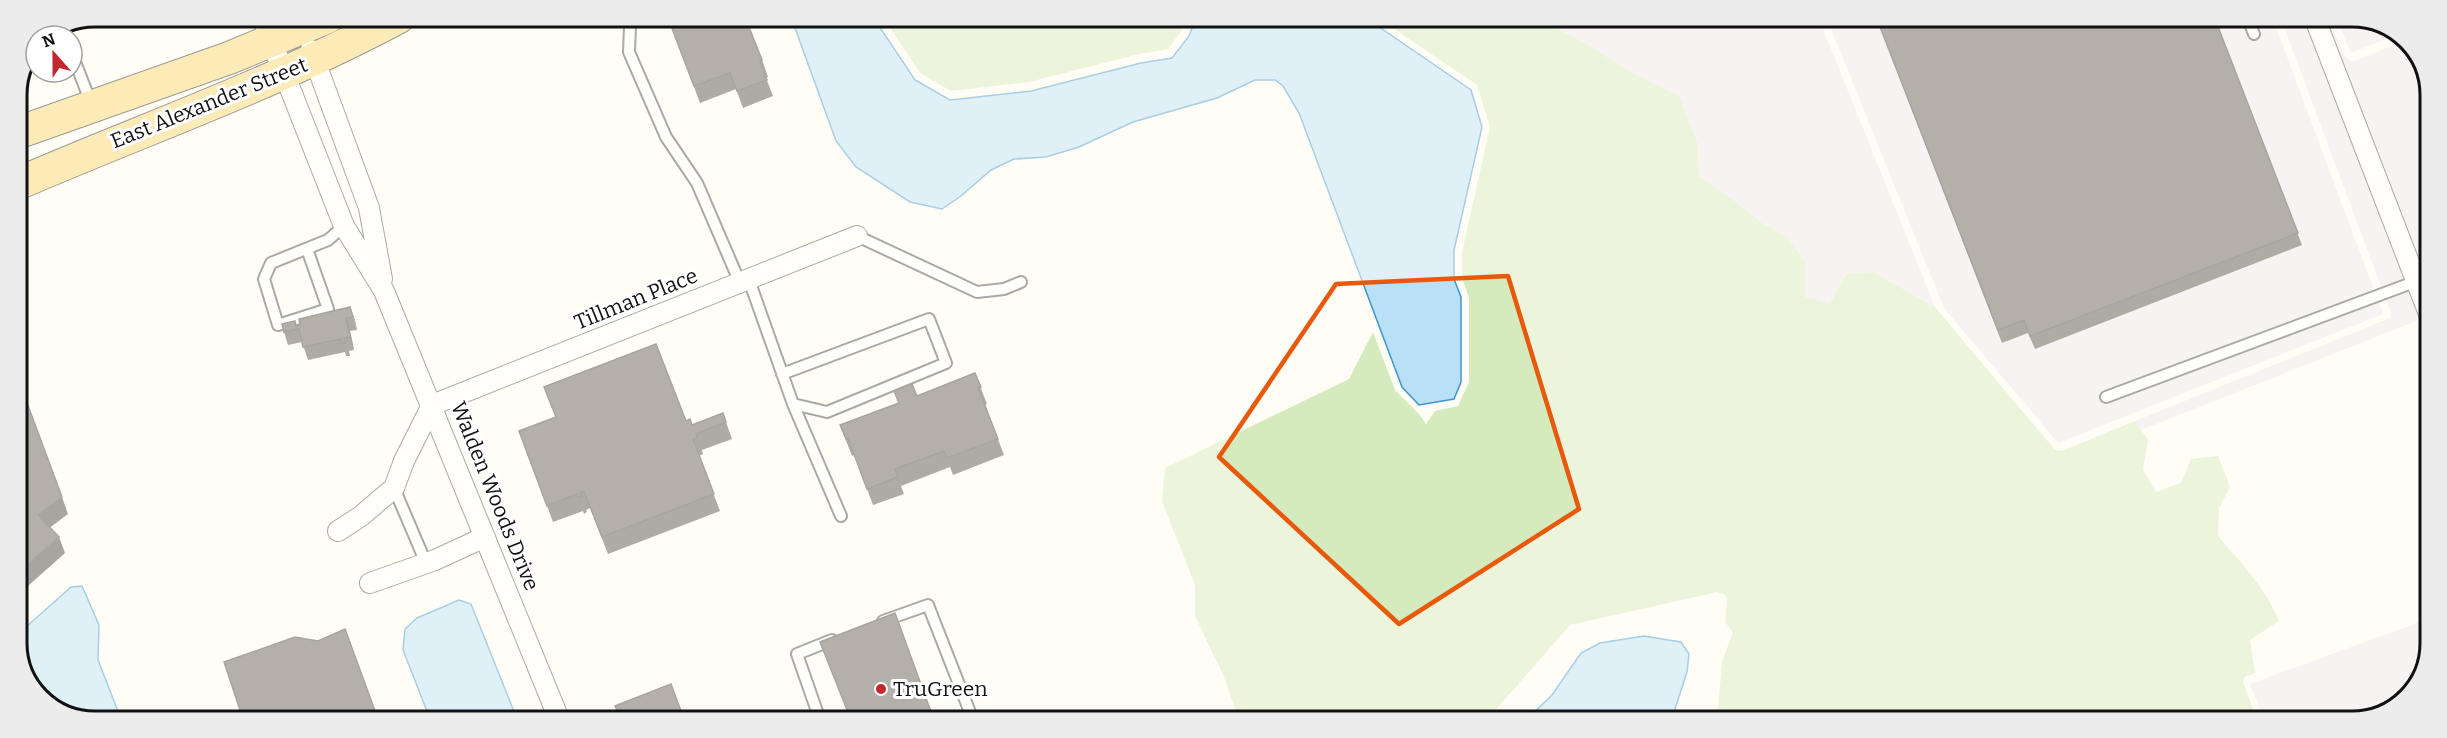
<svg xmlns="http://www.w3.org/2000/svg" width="2447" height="738" font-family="Bitter,serif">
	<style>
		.industrial { fill: #eee6ef }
		.green { fill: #d5ebbd }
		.water { fill: #b9e0f7; stroke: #3f96cf; stroke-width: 1.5 }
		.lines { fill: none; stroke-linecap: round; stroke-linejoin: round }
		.lane-casing { stroke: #444; stroke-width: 14 }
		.street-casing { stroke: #444; stroke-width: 22 }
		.primary-casing { stroke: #222; stroke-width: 34 }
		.lane { stroke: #fff; stroke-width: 10 }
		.street { stroke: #fff; stroke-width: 20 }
		.primary { stroke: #f9d66b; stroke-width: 32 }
		.wall { fill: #4d4742 }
		.shaded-wall { fill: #3f3936 }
		.building { fill: #5a524d; stroke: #3f3936; stroke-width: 1.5 }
		.marked { fill: none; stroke: #e8590c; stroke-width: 4.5; stroke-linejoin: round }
		.poi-dot { fill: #c4262e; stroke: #fff; stroke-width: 2 }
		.labels { text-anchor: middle; stroke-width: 6; stroke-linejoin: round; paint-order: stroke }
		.street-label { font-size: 21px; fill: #111; stroke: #fff }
		.poi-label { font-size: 21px; fill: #111; stroke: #fff; text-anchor: start }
		.rim { fill: none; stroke: #111; stroke-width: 3 }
	</style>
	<rect width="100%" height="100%" fill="#fffdf5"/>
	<!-- industrial -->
	<path class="industrial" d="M 1501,18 L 1578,18 L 1584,26 L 1588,26 L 1616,18 L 1819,19 L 1935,307 L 1873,272 L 1846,274 L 1830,305 L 1805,297 L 1805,262 L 1787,237 L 1762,223 L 1743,207 L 1699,176 L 1698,144 L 1679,96 L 1625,69 L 1587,44 L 1552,26 L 1511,25 Z
		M 1827,19 L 2273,19 L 2383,314 L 2058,443 L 1944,308 Z
		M 2281,19 L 2329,19 L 2344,56 L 2352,62 L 2404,41 L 2414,47 L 2430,90 L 2429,316 L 2141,430 L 2135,421 L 2390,318 L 2391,313 Z
		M 2337,19 L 2372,19 L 2396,35 L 2351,53 Z
		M 2428,619 L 2428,663 L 2400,705 L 2352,721 L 2265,721 L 2250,684 Z"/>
	<!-- green -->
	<path class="green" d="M 883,17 L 1188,18 L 1182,30 L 1168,49 L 1139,54 L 1029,82 L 951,91 L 920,73 Z
		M 1378,18 L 1501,18 L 1511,25 L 1552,26 L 1587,44 L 1625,69 L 1679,96 L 1698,144 L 1699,176 L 1743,207 L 1762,223 L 1787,237 L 1805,262 L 1805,297 L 1830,304 L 1846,274 L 1873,272 L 1935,307 L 2055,450 L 2062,451 L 2135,421 L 2148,440 L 2143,470 L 2156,492 L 2181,483 L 2191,459 L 2218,456 L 2230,487 L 2219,508 L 2218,536 C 2240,562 2266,588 2279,621 L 2250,640 L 2255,673 L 2245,677 L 2243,682 L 2257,721 L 1717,721 L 1722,662 L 1733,632 L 1725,622 L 1727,599 L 1724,594 L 1717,592 L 1570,625 L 1491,715 L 1441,720 L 1216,720 L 1237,714 L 1224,677 L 1195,616 L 1195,585 L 1162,501 L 1165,468 L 1349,379 L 1373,332 L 1395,390 L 1419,414 L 1426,424 L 1435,411 L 1458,406 L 1469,382 L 1469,298 L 1462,278 L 1462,252 L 1490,127 L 1477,85 Z"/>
	<!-- water -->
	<path class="water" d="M 791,17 L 873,17 L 915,80 L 950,100 L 1031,91 L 1141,63 L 1172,58 L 1189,36 L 1196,18 L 1366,18 L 1471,90 L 1482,127 L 1454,250 L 1454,279 L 1461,297 L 1461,382 L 1454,399 L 1419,405 L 1402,387 L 1299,113 L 1283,86 L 1275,80 L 1255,80 L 1217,98 L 1133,122 L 1079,147 L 1046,157 L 1014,159 L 991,170 L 961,196 L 942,209 L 910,202 L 856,167 L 836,141 Z
		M 82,586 L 99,625 L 98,660 L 121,719 L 75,719 L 33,691 L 17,648 L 17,635 L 71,587 Z
		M 459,600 L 471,604 L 517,719 L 430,719 L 403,650 L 405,629 L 417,618 Z
		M 1644,636 L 1681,642 L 1689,654 L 1687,672 L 1671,721 L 1526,720 L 1552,695 L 1581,653 L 1600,643 Z"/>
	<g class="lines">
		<!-- lane casing -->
		<g class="lane-casing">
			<path id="lane" d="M 634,17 L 630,26 L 629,52 L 666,137 L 697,183 L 740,283
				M 2248,19 L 2254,34
				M 63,30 L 65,36
				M 72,54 L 91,103
				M 857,236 L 977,292 L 1004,289 L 1021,282
				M 307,249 L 328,309 L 278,325 L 264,279 L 271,263 L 328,240 L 344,226
				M 749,280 L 793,404 L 827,412 L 946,363 L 929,319 L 782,374
				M 2106,397 L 2417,281
				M 793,404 L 841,516
				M 394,488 L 426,563
				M 883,621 L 928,605 L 973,720
				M 820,720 L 797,654 L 832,640"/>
		</g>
		<!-- street casing -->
		<g class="street-casing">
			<path id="street" d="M 262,17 L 344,226 L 384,291 L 559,719
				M 2315,19 L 2429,314
				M 311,50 L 369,208 L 382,279
				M 338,531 L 361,516 L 394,488 L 404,461 L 432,405 L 857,236
				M 370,583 L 435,560 L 485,537"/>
		</g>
		<!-- primary casing -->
		<g class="primary-casing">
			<path id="primary" d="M 17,133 L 229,58 L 328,17
				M 17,184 C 144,129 276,83 399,17"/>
		</g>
		<!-- lane -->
		<use href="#lane" class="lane"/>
		<!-- street -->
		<use href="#street" class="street"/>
		<!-- primary -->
		<use href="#primary" class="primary"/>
	</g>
	<!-- wall -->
	<path class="wall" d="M 668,18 L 762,60 L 768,77 L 766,78 L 773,96 L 743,108 L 736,89 L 700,103 Z
		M 1877,19 L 2215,19 L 2302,245 L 2035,349 L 2028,333 L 2002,343 Z
		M 350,307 L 357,330 L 350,331 L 354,350 L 349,351 L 350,356 L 346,356 L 345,352 L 308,360 L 302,342 L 288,345 L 284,332 L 295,321 L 296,325 Z
		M 975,373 L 987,404 L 985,405 L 1004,455 L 953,475 L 950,467 L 901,486 L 904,494 L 873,505 L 854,455 L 852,456 L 840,425 L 899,403 L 894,391 L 917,396 Z
		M 686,421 L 692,425 L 726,422 L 732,439 L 702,450 L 703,454 L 699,456 L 720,511 L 608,554 L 590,508 L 586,510 L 587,512 L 584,514 L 583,511 L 553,522 L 519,431 Z
		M 820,642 L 934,720 L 851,720 Z"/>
	<!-- shaded-wall -->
	<path class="shaded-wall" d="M 350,307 L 355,320 L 357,330 L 353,317 Z
		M 346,318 L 350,331 L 354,350 L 350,337 Z
		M 62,497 L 68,514 L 44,532 L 38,515 Z
		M 59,537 L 65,553 L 19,594 L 17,587 L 17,574 Z"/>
	<!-- building -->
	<path class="building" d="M 671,17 L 745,17 L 762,60 L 760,61 L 767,80 L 737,91 L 730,73 L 694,86 L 668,18 Z
		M 1877,19 L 2215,19 L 2298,233 L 2030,336 L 2024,320 L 1998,330 Z
		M 350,307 L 353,317 L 346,318 L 350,337 L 344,338 L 345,343 L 342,343 L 341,339 L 303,347 L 299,329 L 284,332 L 282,324 L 295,321 L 296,326 L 300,324 L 299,319 Z
		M 656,344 L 686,421 L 690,419 L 692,425 L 723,413 L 726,422 L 696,434 L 697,438 L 693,439 L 714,494 L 602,537 L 584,491 L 580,493 L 581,496 L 578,497 L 577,494 L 547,506 L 519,431 L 556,417 L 544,387 Z
		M 975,373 L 981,387 L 978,388 L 998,439 L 947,458 L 944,451 L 895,469 L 898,477 L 867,489 L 848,438 L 846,439 L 840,425 L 899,403 L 894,391 L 912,384 L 917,396 Z
		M 17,376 L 62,497 L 38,515 L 59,537 L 17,574 Z
		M 895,613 L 934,720 L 851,720 L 820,642 Z
		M 345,629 L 378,719 L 243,719 L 224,662 L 295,637 L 318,641 Z
		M 671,684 L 684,719 L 621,719 L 615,706 Z"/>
	<!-- marked area -->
	<path d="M0 0H2447V738H0ZM 1508,276 L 1579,509 L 1399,624 L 1219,457 L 1336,284 Z" fill="#fffdf5" fill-opacity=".55" fill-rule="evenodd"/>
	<path class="marked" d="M 1508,276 L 1579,509 L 1399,624 L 1219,457 L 1336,284 Z"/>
	<!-- markers -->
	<circle class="poi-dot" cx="881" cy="689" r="6"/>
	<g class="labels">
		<!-- street labels -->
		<g class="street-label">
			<text transform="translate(209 103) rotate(-22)" y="7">East Alexander Street</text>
			<text transform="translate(636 299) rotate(-22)" y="7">Tillman Place</text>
			<text transform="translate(495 496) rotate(68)" y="7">Walden Woods Drive</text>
		</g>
		<!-- poi labels -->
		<g class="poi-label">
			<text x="893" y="696">TruGreen</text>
		</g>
	</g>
	<!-- crop -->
	<path d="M0 0H2447V738H0ZM95 27H2352A68 68 0 0 1 2420 95V643A68 68 0 0 1 2352 711H95A68 68 0 0 1 27 643V95A68 68 0 0 1 95 27Z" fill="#ececec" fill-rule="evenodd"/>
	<path class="rim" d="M95 27H2352A68 68 0 0 1 2420 95V643A68 68 0 0 1 2352 711H95A68 68 0 0 1 27 643V95A68 68 0 0 1 95 27Z"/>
	<!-- north arrow -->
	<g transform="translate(54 54) rotate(339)"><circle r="28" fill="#ffffff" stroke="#a0a0a0" stroke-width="1.5"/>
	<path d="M0-4.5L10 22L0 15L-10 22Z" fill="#c4262e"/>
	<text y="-9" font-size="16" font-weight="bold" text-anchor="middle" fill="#111111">N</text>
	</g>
</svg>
